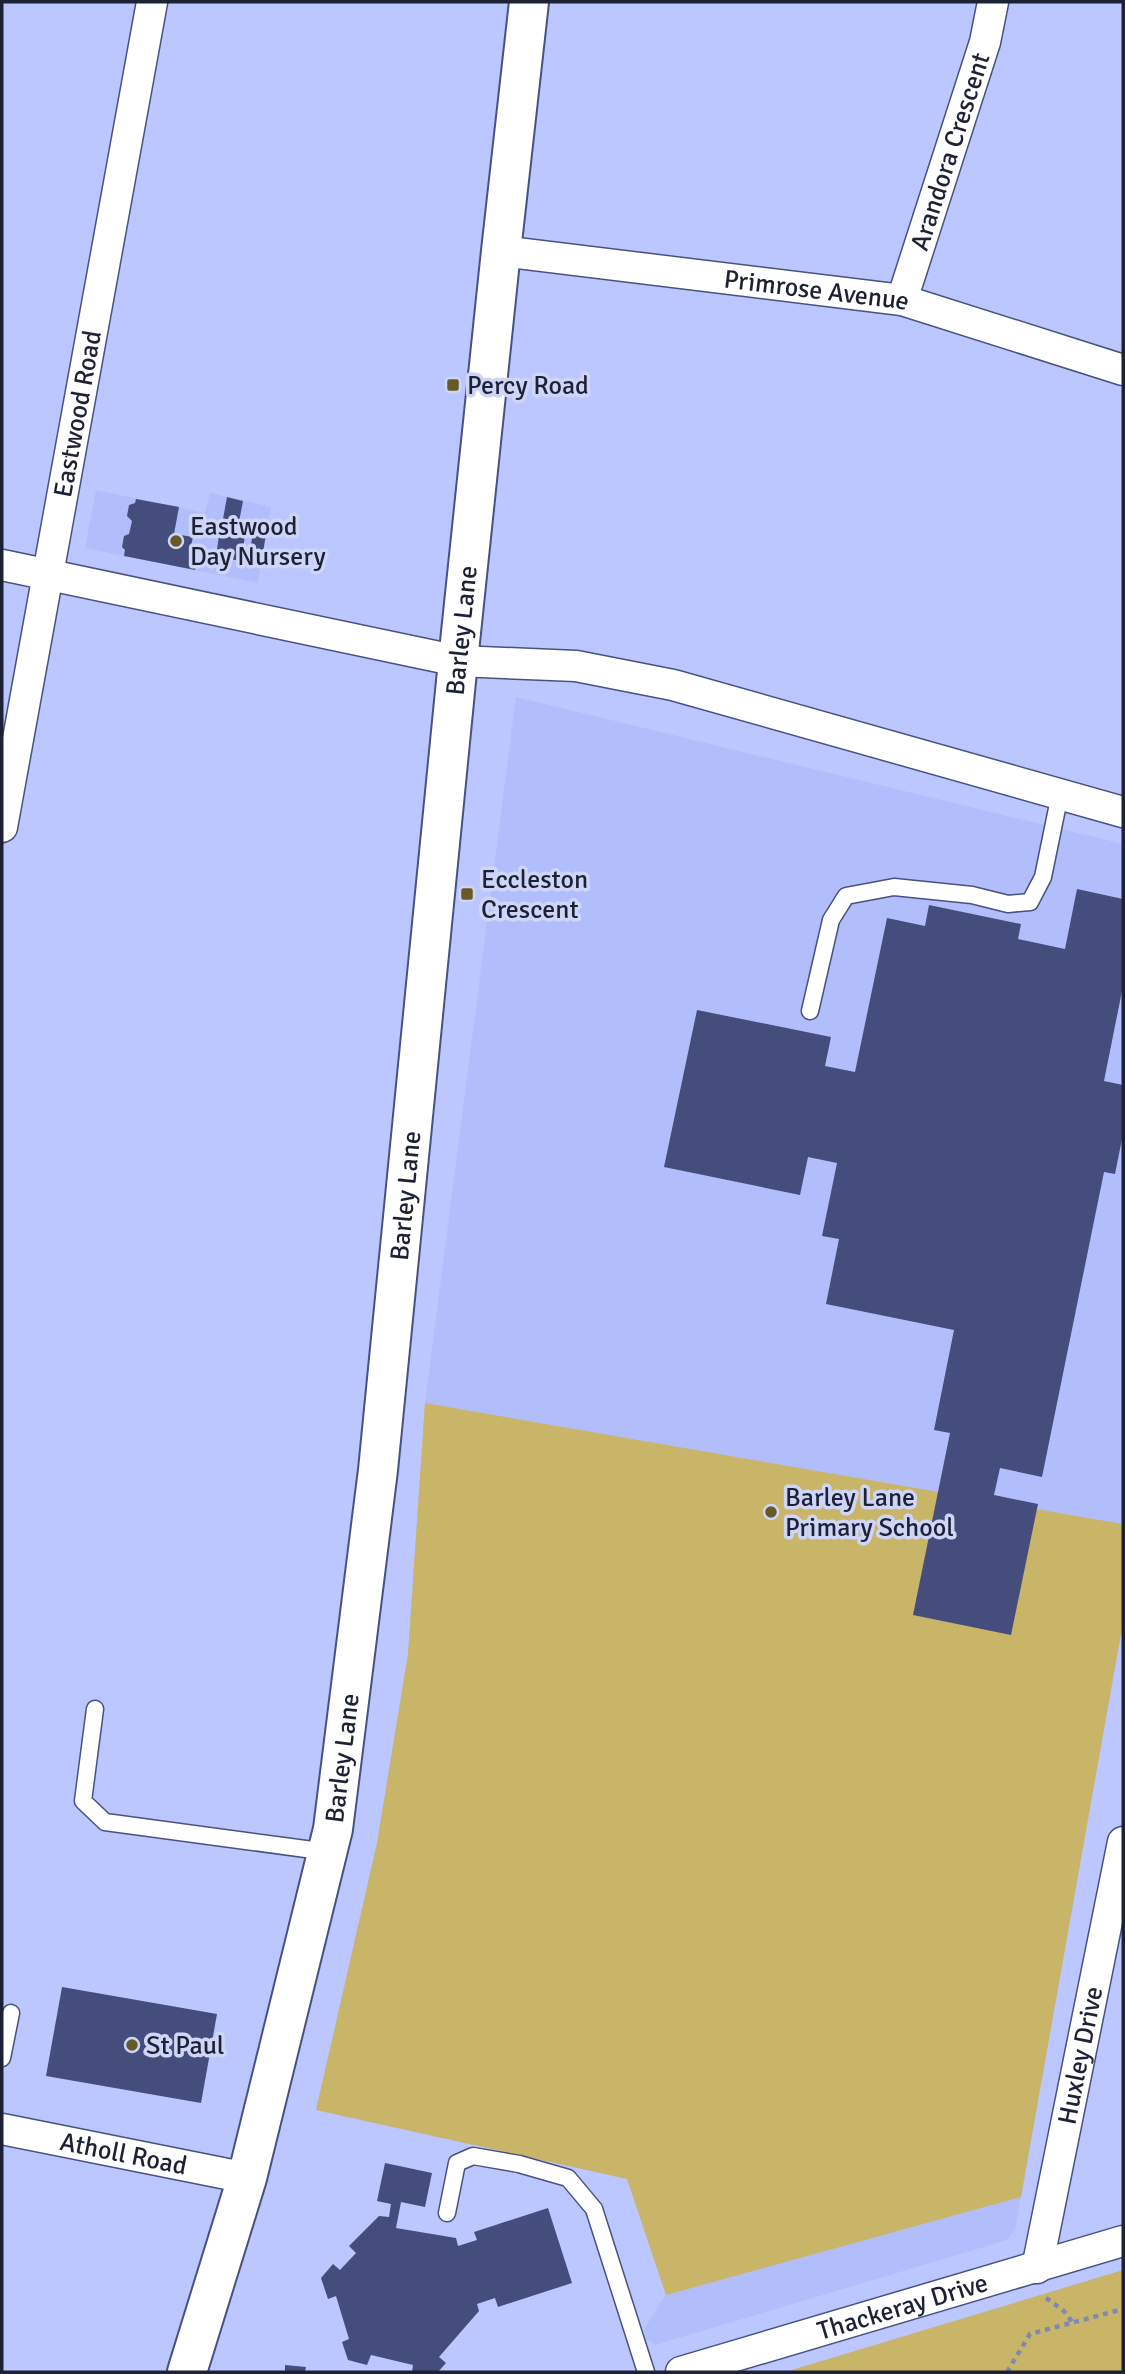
<svg xmlns="http://www.w3.org/2000/svg" width="1125" height="2374" font-family="Signika,sans-serif">
	<style>
		.built { fill: #b2befc }
		.green { fill: #c8b568 }
		.building { fill: #454d7c }
		.lines { fill: none; stroke-linecap: round; stroke-linejoin: round }
		.service-casing { stroke: #495181; stroke-width: 19 }
		.minor-casing { stroke: #495181; stroke-width: 33 }
		.secondary-casing { stroke: #495181; stroke-width: 42 }
		.path { stroke: #8089b3; stroke-width: 4.5; stroke-dasharray: 5 5; stroke-linecap: butt }
		.service { stroke: #fff; stroke-width: 16 }
		.minor { stroke: #fff; stroke-width: 30 }
		.secondary { stroke: #fff; stroke-width: 38 }
		.poi-dot { fill: #675a27; stroke: #ced5f7; stroke-width: 2.5 }
		.labels { text-anchor: middle; stroke-width: 7; stroke-linejoin: round; paint-order: stroke }
		.street-label { font-size: 26px; fill: #1d2136; stroke: #ced5f7 }
		.poi-label { font-size: 26px; fill: #1d2136; stroke: #ced5f7; text-anchor: start }
	</style>
	<rect width="100%" height="100%" fill="#bbc7fe"/>
	<!-- built -->
	<path class="built" d="M 96,490 L 205,513 L 210,493 L 271,507 L 258,583 L 85,548 Z
		M 516,697 L 1123,844 L 1123,1622 L 1015,2230 L 1007,2240 L 655,2345 L 646,2338 L 644,2329 L 666,2294 L 627,2179 L 316,2110 L 377,1843 L 408,1654 L 425,1403 Z"/>
	<!-- green -->
	<path class="green" d="M 425,1403 L 1123,1524 L 1123,1622 L 1021,2197 L 666,2295 L 627,2179 L 316,2110 L 377,1843 L 408,1654 Z
		M 1123,2270 L 1123,2372 L 785,2372 Z"/>
	<!-- building -->
	<path class="building" d="M 227,497 L 243,501 L 239,522 L 223,519 Z
		M 136,499 L 179,507 L 174,534 L 193,537 L 190,550 L 198,552 L 195,570 L 124,556 L 125,550 L 122,547 L 124,536 L 129,534 L 132,521 L 127,516 L 129,505 L 135,503 Z
		M 220,529 L 245,533 L 242,561 L 216,557 Z
		M 253,532 L 266,534 L 261,565 L 248,563 Z
		M 1077,889 L 1123,899 L 1123,986 L 1104,1081 L 1123,1085 L 1123,1134 L 1115,1174 L 1104,1172 L 1042,1477 L 1000,1468 L 994,1495 L 1038,1504 L 1011,1635 L 913,1615 L 950,1433 L 934,1430 L 954,1330 L 826,1304 L 839,1239 L 822,1236 L 837,1163 L 808,1157 L 800,1195 L 664,1167 L 697,1010 L 831,1037 L 825,1066 L 855,1072 L 887,918 L 925,926 L 929,905 L 1021,924 L 1018,939 L 1065,949 Z
		M 62,1987 L 217,2014 L 201,2103 L 46,2076 Z
		M 385,2163 L 432,2173 L 425,2207 L 401,2202 L 396,2228 L 456,2238 L 458,2246 L 477,2240 L 474,2232 L 548,2208 L 572,2283 L 498,2307 L 495,2298 L 477,2304 L 479,2311 L 439,2357 L 446,2363 L 438,2372 L 412,2372 L 413,2365 L 371,2355 L 367,2365 L 348,2360 L 342,2342 L 349,2339 L 336,2296 L 328,2299 L 321,2278 L 333,2264 L 340,2270 L 356,2253 L 349,2246 L 379,2216 L 389,2217 L 391,2204 L 377,2201 Z
		M 285,2365 L 306,2367 L 305,2372 L 285,2372 Z"/>
	<g class="lines">
		<!-- service casing -->
		<g class="service-casing">
			<path id="service" d="M 810,1011 L 831,920 L 846,896 L 894,887 L 972,895 L 1008,904 L 1030,902 L 1043,877 L 1060,794
				M 95,1709 L 83,1801 L 105,1822 L 328,1852
				M 2,2058 L 11,2013
				M 447,2213 L 457,2163 L 473,2156 L 519,2164 L 568,2178 L 594,2209 L 646,2372"/>
		</g>
		<!-- minor casing -->
		<g class="minor-casing">
			<g id="minor">
				<path id="s1" d="M 501,251 L 902,300 L 1123,370"/>
				<path id="s2" d="M 902,300 L 985,42 L 993,2"/>
				<path d="M 2,565 L 458,661 L 576,666 L 673,685 L 1123,812"/>
				<path id="s3" d="M 2,827 L 152,2"/>
				<path id="s4" d="M 2,2129 L 247,2178"/>
				<path id="s5" d="M 1037,2268 L 1123,1842"/>
				<path id="s6" d="M 681,2372 L 1123,2241"/>
			</g>
		</g>
		<!-- secondary casing -->
		<g class="secondary-casing">
			<g id="secondary">
				<path id="s7" d="M 187,2372 L 247,2178 L 333,1829 L 378,1470 L 458,661 L 501,251 L 529,2"/>
			</g>
		</g>
		<!-- path -->
		<path class="path" d="M 1046,2298 L 1064,2311 L 1073,2323
			M 1007,2372 L 1030,2334 L 1123,2309"/>
		<!-- service -->
		<use href="#service" class="service"/>
		<!-- minor -->
		<use href="#minor" class="minor"/>
		<!-- secondary -->
		<use href="#secondary" class="secondary"/>
	</g>
	<!-- markers -->
	<g class="poi-dot">
		<rect x="446" y="378" width="14" height="14" rx="3.5"/>
		<circle cx="176" cy="541" r="7"/>
		<rect x="460" y="887" width="14" height="14" rx="3.5"/>
		<circle cx="771" cy="1512" r="7"/>
		<circle cx="132" cy="2045" r="7"/>
	</g>
	<g class="labels">
		<!-- street labels -->
		<g class="street-label">
			<text dy="9" stroke="none"><textPath href="#s2" startOffset="156">Arandora Crescent</textPath></text>
			<text dy="9" stroke="none"><textPath href="#s1" startOffset="318">Primrose Avenue</textPath></text>
			<text dy="9" stroke="none"><textPath href="#s3" startOffset="420">Eastwood Road</textPath></text>
			<text dy="9" stroke="none"><textPath href="#s7" startOffset="1768">Barley Lane</textPath></text>
			<text dy="9" stroke="none"><textPath href="#s7" startOffset="1200">Barley Lane</textPath></text>
			<text dy="9" stroke="none"><textPath href="#s7" startOffset="634">Barley Lane</textPath></text>
			<text dy="9" stroke="none"><textPath href="#s5" startOffset="217">Huxley Drive</textPath></text>
			<text dy="9" stroke="none"><textPath href="#s4" startOffset="124">Atholl Road</textPath></text>
			<text dy="9" stroke="none"><textPath href="#s6" startOffset="231">Thackeray Drive</textPath></text>
		</g>
		<!-- poi labels -->
		<g class="poi-label">
			<text x="467" y="394">Percy Road</text>
			<text x="190" y="535">Eastwood<tspan x="190" dy="30">Day Nursery</tspan></text>
			<text x="481" y="888">Eccleston<tspan x="481" dy="30">Crescent</tspan></text>
			<text x="785" y="1506">Barley Lane<tspan x="785" dy="30">Primary School</tspan></text>
			<text x="146" y="2054">St Paul</text>
		</g>
	</g>
	<!-- border -->
	<rect width="1125" height="2374" fill="none" stroke="#1d2136" stroke-width="7"/>
</svg>
